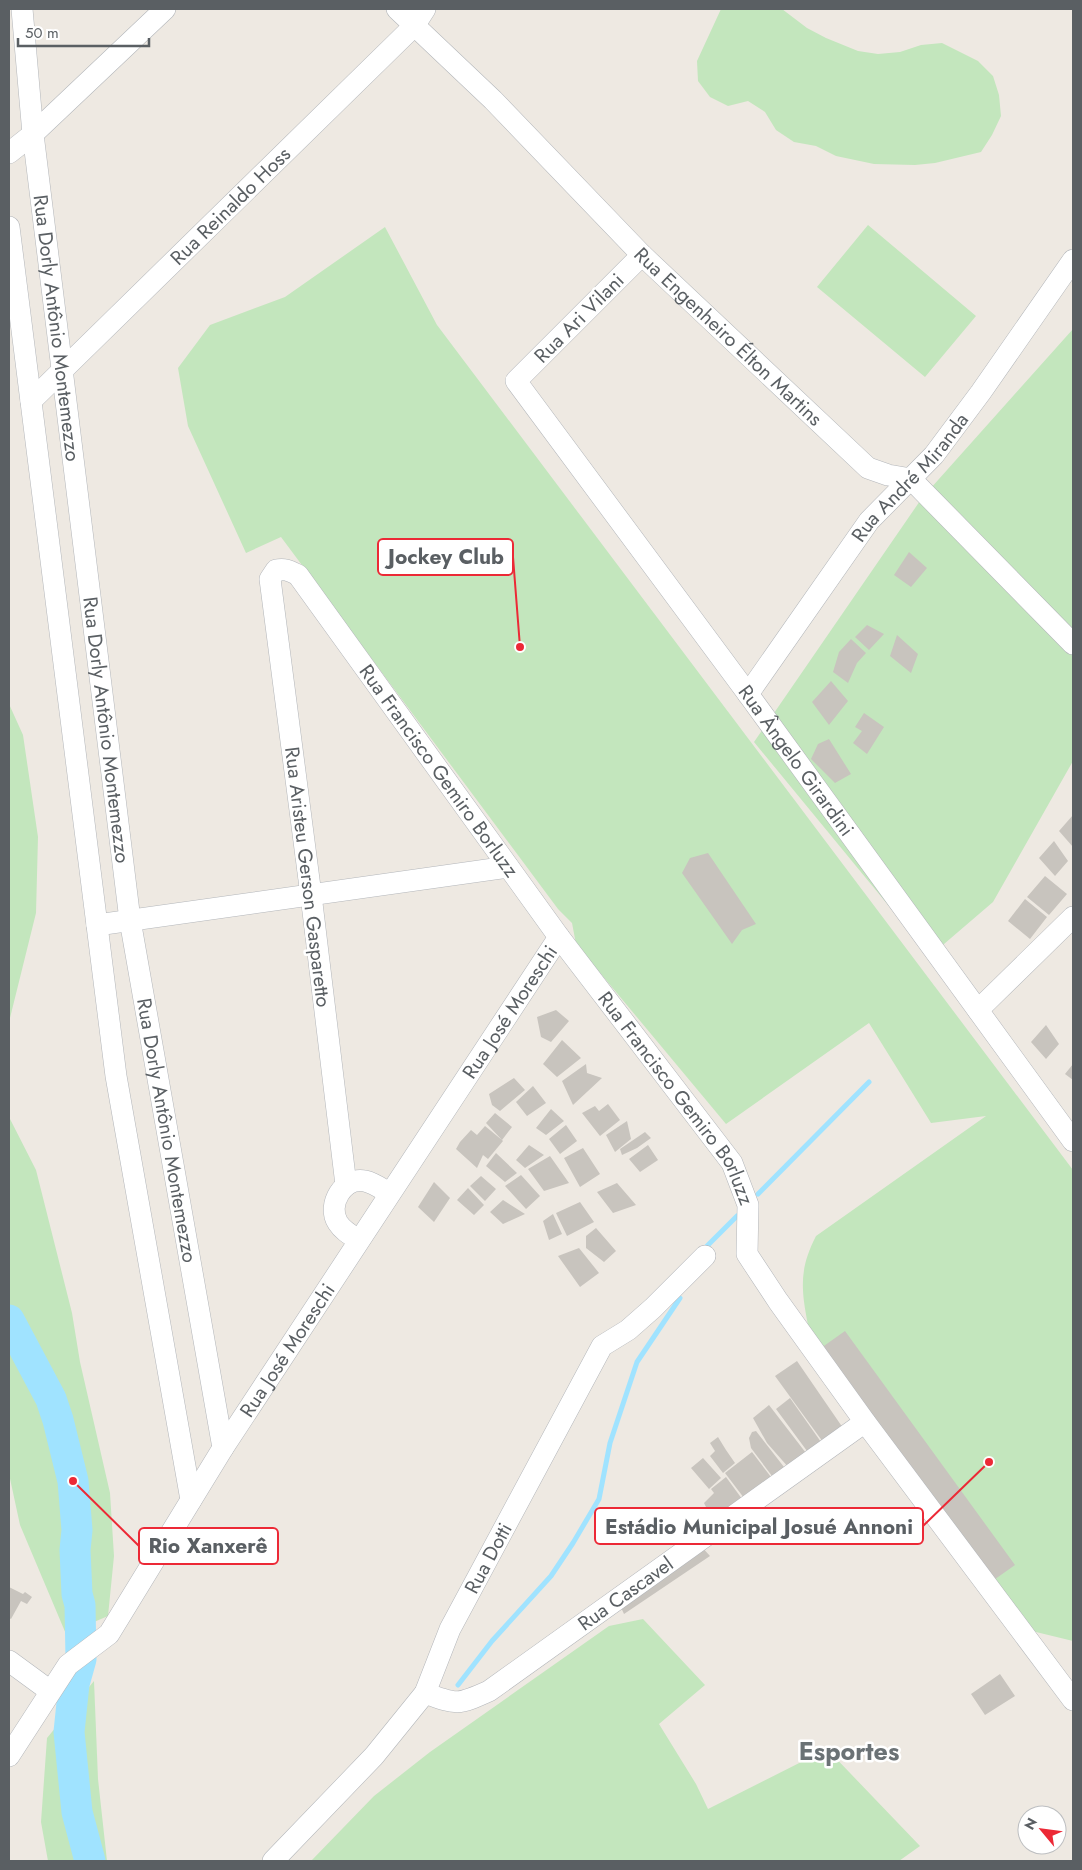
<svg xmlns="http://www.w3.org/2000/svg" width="1082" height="1870" font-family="Jost,sans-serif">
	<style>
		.green { fill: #c3e6bd }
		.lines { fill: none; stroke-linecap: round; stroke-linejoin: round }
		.stream { stroke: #a0e3ff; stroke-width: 5 }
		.river { stroke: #a0e3ff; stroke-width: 31 }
		.building { fill: #c8c4be }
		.minor-casing { stroke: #b3b6ba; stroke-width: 22 }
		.minor { stroke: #fff; stroke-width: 21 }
		.labels { text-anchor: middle; stroke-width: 5; stroke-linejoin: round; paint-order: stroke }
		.street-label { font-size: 20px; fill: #5a5f63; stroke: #fff }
		.district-label { font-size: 25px; font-weight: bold; fill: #6b7275; stroke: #fff }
		.leader { fill: none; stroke: #ec2936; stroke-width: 2 }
		.callout-dot { fill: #ec2936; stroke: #fff; stroke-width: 2 }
		.callout { fill: #fff; stroke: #ec2936; stroke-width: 2 }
		.callout-label { font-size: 21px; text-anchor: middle; font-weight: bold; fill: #5a5f63 }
	</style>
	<rect width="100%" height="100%" fill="#eee9e2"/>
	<!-- green -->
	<path class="green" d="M 721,9 L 782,9 L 807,28 L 826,38 L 858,51 L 878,54 L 900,52 L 921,45 L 942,43 L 978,61 L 993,76 L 999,95 L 1001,116 L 992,135 L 981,152 L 935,163 L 915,165 L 874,164 L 836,156 L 816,146 L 794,142 L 776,130 L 765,112 L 748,101 L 728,106 L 710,97 L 698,81 L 697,61 Z
		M 868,225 L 976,316 L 925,377 L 817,287 Z
		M 385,227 L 437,325 L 1073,1170 L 1073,1641 L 1036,1632 L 1025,1626 L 808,1325 C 801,1289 799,1269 816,1236 L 986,1116 L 931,1123 L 869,1023 L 726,1124 L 576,944 L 572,923 L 558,909 L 281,537 L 246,553 L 188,426 L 178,368 L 210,325 L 285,297 Z
		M 1073,329 L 1073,761 L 993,902 L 930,956 L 754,742 L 922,498 Z
		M 9,704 L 23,735 L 38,837 L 36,913 L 9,1022 Z
		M 9,1117 L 36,1170 L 72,1313 L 80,1362 L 110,1493 L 114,1556 L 108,1616 L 66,1634 L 20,1525 L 9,1474 Z
		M 643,1619 L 705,1685 L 659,1724 L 696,1784 L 708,1809 L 827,1749 L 920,1846 L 899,1861 L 311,1861 L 374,1796 L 430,1752 L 609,1626 Z
		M 94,1681 L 98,1779 L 107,1861 L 48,1861 L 41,1822 L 47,1738 Z"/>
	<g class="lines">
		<!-- stream -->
		<path class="stream" d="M 758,1194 L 869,1082
			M 704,1249 L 737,1216
			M 458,1685 L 492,1641 L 551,1576 L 573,1543 L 599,1499 L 610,1443 L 637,1362 L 680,1298"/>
		<!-- river -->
		<path class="river" d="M 9,1320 L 51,1399 L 58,1420 L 73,1481 L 77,1530 L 75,1550 L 77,1594 L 80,1605 L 81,1659 L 74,1684 L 69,1732 L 77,1812 L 90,1861"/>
	</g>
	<!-- building -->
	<path class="building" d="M 909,552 L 927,568 L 911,587 L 894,575 Z
		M 867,625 L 884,634 L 869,650 L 855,637 Z
		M 897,635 L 918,654 L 911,673 L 890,656 Z
		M 851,639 L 866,653 L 857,663 L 848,683 L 833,672 L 839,652 Z
		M 831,681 L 848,701 L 829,725 L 812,702 Z
		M 864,713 L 884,727 L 867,754 L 853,743 L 862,731 L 855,727 Z
		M 829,739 L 851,774 L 835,783 L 811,759 L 818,744 Z
		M 1073,815 L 1073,847 L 1059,831 Z
		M 1054,841 L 1068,861 L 1055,876 L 1039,858 Z
		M 708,853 L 756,924 L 742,930 L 732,944 L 682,873 L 690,858 Z
		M 1045,876 L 1067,894 L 1049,915 L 1027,897 Z
		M 1025,899 L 1047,917 L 1030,939 L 1008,921 Z
		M 556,1010 L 569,1021 L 551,1042 L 541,1037 L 537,1017 Z
		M 1046,1025 L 1059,1044 L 1046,1059 L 1031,1042 Z
		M 562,1040 L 581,1058 L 557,1077 L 543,1064 Z
		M 586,1064 L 587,1073 L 602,1078 L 573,1105 L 562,1081 Z
		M 1073,1064 L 1073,1080 L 1065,1074 Z
		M 514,1078 L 525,1090 L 500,1111 L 492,1105 L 489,1094 Z
		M 533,1086 L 546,1103 L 527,1116 L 516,1102 Z
		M 608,1104 L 620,1120 L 600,1136 L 582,1113 L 595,1106 L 599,1111 Z
		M 551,1109 L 564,1121 L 546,1135 L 536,1128 Z
		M 495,1113 L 512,1127 L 502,1140 L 503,1141 L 488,1159 L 483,1155 L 477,1168 L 456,1149 L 460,1142 L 471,1130 L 477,1135 L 485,1126 L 502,1140 L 486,1123 Z
		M 627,1121 L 631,1139 L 615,1152 L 606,1135 Z
		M 566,1125 L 577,1141 L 560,1154 L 549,1139 Z
		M 645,1132 L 651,1138 L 637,1148 L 622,1155 L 620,1149 Z
		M 529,1145 L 544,1155 L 525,1168 L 516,1160 Z
		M 648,1145 L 658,1160 L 640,1172 L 629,1159 Z
		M 583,1148 L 600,1174 L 580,1187 L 564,1158 Z
		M 496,1153 L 517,1173 L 505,1182 L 486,1166 Z
		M 550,1156 L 569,1183 L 544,1191 L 528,1169 Z
		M 521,1175 L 540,1196 L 526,1209 L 505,1186 Z
		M 481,1176 L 496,1189 L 485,1201 L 470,1186 Z
		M 434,1182 L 450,1198 L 434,1222 L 418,1207 Z
		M 617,1183 L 636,1205 L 613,1213 L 597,1192 Z
		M 468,1188 L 484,1205 L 474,1215 L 457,1200 Z
		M 503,1200 L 525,1214 L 503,1224 L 490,1212 Z
		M 580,1202 L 594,1222 L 567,1236 L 556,1213 Z
		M 553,1214 L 562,1234 L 549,1240 L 543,1221 Z
		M 596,1228 L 616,1251 L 604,1262 L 586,1248 L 586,1236 Z
		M 579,1248 L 599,1273 L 580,1287 L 558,1256 Z
		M 845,1331 L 1015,1565 L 991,1582 L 821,1348 Z
		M 797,1361 L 843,1428 L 823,1442 L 775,1376 Z
		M 790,1398 L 821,1442 L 807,1451 L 776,1409 Z
		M 769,1405 L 806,1453 L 789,1468 L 767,1443 L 753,1418 Z
		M 756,1431 L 784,1467 L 772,1476 L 751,1448 L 749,1438 L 752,1432 Z
		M 718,1437 L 726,1450 L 735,1463 L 723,1473 L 710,1456 L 715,1451 L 710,1443 Z
		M 752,1452 L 771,1477 L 744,1498 L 725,1473 Z
		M 703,1458 L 721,1478 L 709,1489 L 691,1468 Z
		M 726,1477 L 745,1503 L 706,1531 L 697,1521 L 698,1516 L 707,1509 L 704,1503 L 714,1493 L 711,1489 Z
		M 691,1511 L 705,1532 L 679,1548 L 668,1529 Z
		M 699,1544 L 710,1556 L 624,1614 L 618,1601 Z
		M 9,1587 L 23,1594 L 25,1592 L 32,1597 L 27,1604 L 21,1601 L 11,1619 L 9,1618 Z
		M 1000,1674 L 1015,1696 L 985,1715 L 971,1694 Z"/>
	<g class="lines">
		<!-- minor casing -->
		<g class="minor-casing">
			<g id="minor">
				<path id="s1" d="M 22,9 L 33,134 L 130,920 L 223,1448"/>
				<path id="s2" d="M 397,9 L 493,100 L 642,255 L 868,468 L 888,475 L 911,479 L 1073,644"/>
				<path d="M 9,153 L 33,134 L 165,9"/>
				<path d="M 9,227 L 116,1076 L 191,1500"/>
				<path id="s3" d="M 642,255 L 516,381 L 748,694 L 1073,1141"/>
				<path id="s4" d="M 31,401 L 414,26 L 425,9"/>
				<path id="s5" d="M 748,694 L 869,521 L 934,455 L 981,392 L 1073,260"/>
				<path d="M 97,925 L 508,867"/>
				<path d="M 978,1010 L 1073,917"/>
				<path id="s6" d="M 346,1185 L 311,895 L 270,579 L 276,570 C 285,568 290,571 298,575 L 559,937 L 732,1163 L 748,1205 L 747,1254 L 778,1301 L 865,1422 L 1073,1700"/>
				<path d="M 359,1240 C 351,1235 343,1231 338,1223 C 326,1205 344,1176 365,1181 C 374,1183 382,1189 389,1193"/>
				<path d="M 9,1661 L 50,1691"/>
				<path id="s7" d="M 425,1693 C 457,1705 458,1705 489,1691 L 865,1422"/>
				<path id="s8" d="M 9,1756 L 68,1665 L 109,1634 L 223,1448 L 559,937"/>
				<path id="s9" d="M 273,1861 L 374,1756 L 425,1693 L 450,1629 L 602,1346 L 628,1330 L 653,1308 L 705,1256"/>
			</g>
		</g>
		<!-- minor -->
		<use href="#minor" class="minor"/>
	</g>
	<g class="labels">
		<!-- street labels -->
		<g class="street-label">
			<text dy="7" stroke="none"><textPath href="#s4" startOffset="279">Rua Reinaldo Hoss</textPath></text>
			<text transform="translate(579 318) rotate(-45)" y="7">Rua Ari Vilani</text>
			<text dy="7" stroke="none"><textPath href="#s1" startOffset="321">Rua Dorly Antônio Montemezzo</textPath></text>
			<text dy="7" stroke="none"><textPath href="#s2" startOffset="466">Rua Engenheiro Élton Martins</textPath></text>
			<text dy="7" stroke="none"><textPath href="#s5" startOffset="271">Rua André Miranda</textPath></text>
			<text dy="7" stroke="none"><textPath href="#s1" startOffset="726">Rua Dorly Antônio Montemezzo</textPath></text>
			<text dy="7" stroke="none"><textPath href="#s3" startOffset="650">Rua Ângelo Girardini</textPath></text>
			<text dy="7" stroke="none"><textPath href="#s6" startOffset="886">Rua Francisco Gemiro Borluzz</textPath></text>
			<text transform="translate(308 877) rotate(83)" y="7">Rua Aristeu Gerson Gasparetto</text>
			<text dy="7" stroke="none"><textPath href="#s8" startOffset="900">Rua José Moreschi</textPath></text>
			<text dy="7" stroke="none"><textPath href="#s6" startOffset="1291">Rua Francisco Gemiro Borluzz</textPath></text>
			<text dy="7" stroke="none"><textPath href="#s1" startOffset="1131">Rua Dorly Antônio Montemezzo</textPath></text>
			<text dy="7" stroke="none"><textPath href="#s8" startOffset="495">Rua José Moreschi</textPath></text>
			<text dy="7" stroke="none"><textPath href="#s9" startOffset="376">Rua Dotti</textPath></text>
			<text dy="7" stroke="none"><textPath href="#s7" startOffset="235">Rua Cascavel</textPath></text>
		</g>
		<!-- district labels -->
		<g class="district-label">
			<text x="849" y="1760">Esportes</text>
		</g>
	</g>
	<!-- callouts -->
	<path class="leader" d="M520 647L513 557M989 1462L923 1526M73 1481L139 1546"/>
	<g class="callout-dot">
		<circle cx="520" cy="647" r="5"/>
		<circle cx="989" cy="1462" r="5"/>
		<circle cx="73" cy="1481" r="5"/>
	</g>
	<g class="callout">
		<rect x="378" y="539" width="135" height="36" rx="5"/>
		<rect x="595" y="1508" width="328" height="36" rx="5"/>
		<rect x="139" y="1528" width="139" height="36" rx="5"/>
	</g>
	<g class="callout-label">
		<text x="446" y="564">Jockey Club</text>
		<text x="759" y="1534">Estádio Municipal Josué Annoni</text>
		<text x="208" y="1553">Rio Xanxerê</text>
	</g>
	<!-- border -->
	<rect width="1082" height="1870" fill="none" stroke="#5a5f63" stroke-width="20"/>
	<!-- north arrow -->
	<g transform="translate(1042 1830) rotate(299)"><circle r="24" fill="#ffffff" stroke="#bdbfc1"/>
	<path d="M0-4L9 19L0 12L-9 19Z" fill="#ec2936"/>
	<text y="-8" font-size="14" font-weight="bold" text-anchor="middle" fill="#5a5f63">N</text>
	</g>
	<!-- scale -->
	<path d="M18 38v8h131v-8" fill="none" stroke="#5a5f63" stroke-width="2.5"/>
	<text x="25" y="38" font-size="15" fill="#5a5f63" stroke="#ffffff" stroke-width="4" paint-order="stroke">50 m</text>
</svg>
